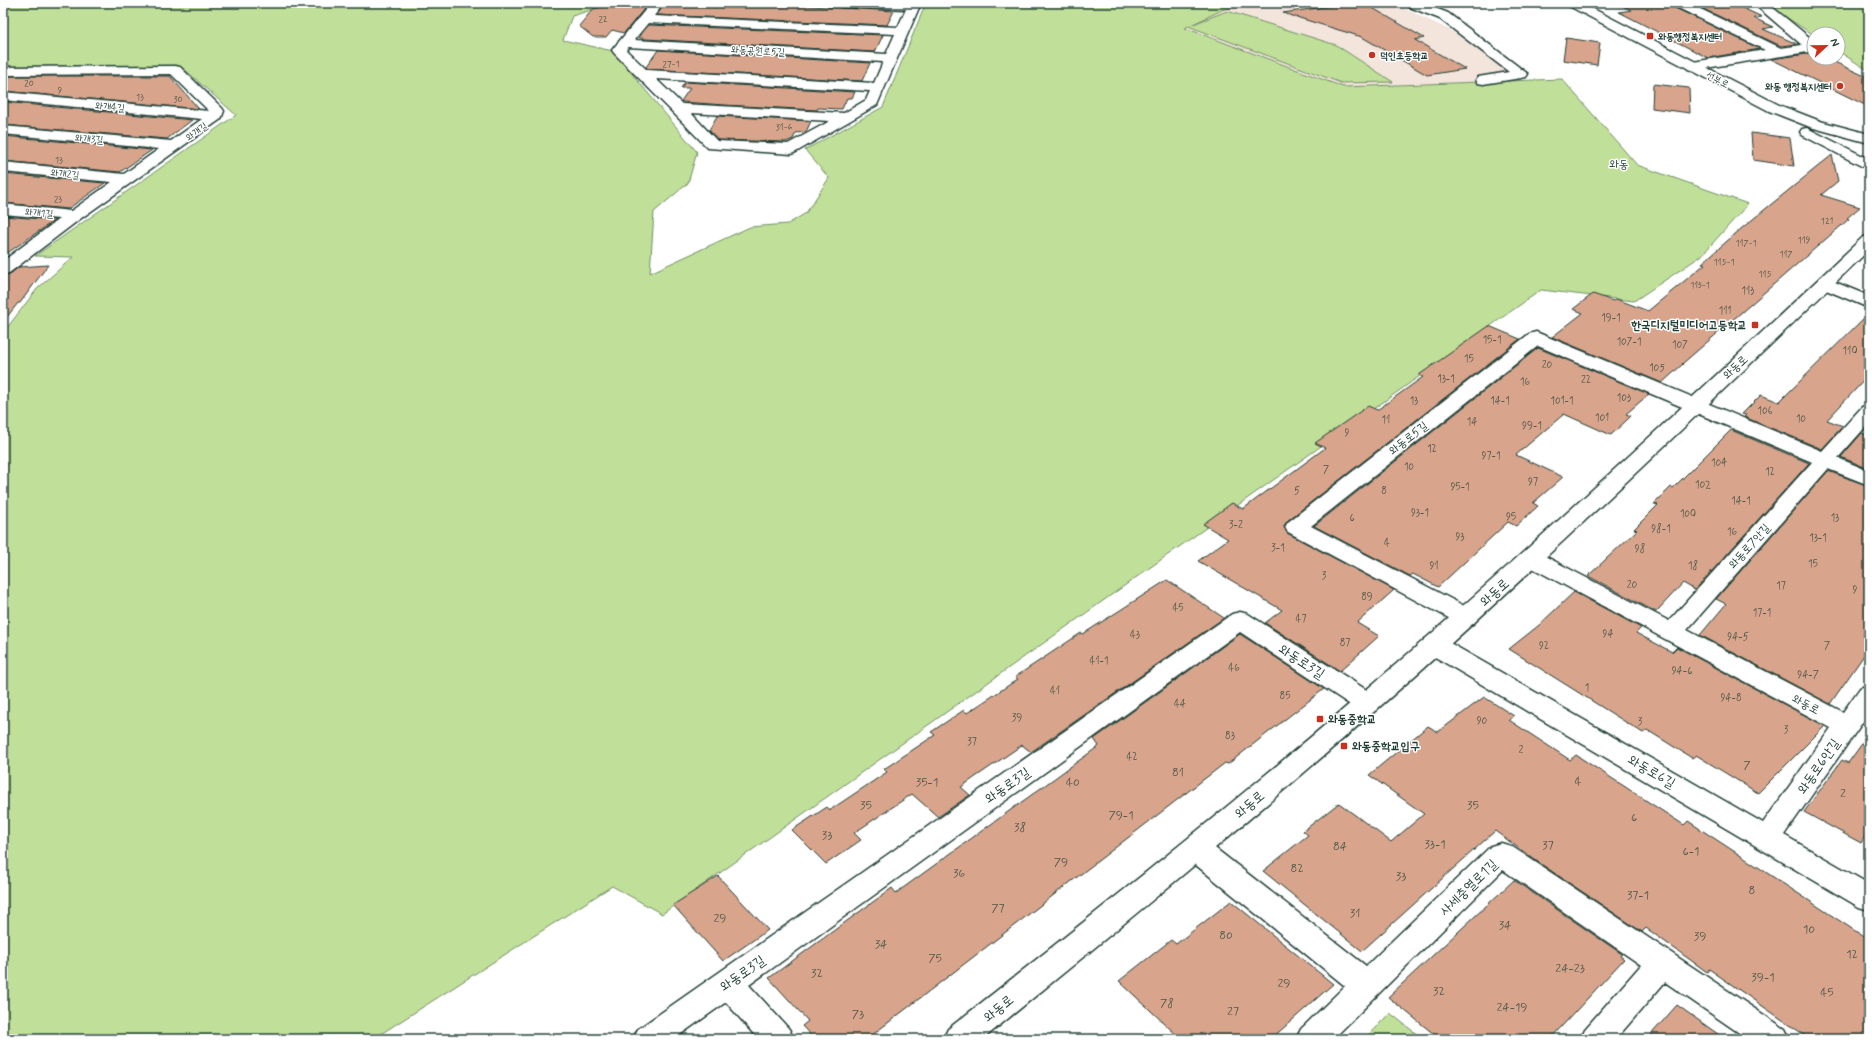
<svg xmlns="http://www.w3.org/2000/svg" width="1872" height="1042" font-family="Mynerve,'Poor Story',sans-serif">
	<style>
		.built { fill: #f3e4dc }
		.green { fill: #c0e099; stroke: #708e66 }
		.building { fill: #d8a48c; stroke: #1f3d34 }
		.lines { fill: none; stroke-linecap: round; stroke-linejoin: round }
		.minor-casing { stroke: #1f3d34; stroke-width: 3 }
		.tertiary-casing { stroke: #1f3d34; stroke-width: 3 }
		.secondary-casing { stroke: #1f3d34; stroke-width: 3 }
		.minor { fill: #fff; fill-rule: evenodd }
		.tertiary { fill: #fff; fill-rule: evenodd }
		.secondary { fill: #fff; fill-rule: evenodd }
		.poi-dot { fill: #c8321e; stroke: #fff; stroke-width: 1.5 }
		.labels { text-anchor: middle; stroke-width: 3; stroke-linejoin: round; paint-order: stroke }
		.far-number-label { font-size: 9px; fill: #4d574a }
		.far-poi-label { font-size: 10px; font-weight: bold; fill: #1f3d34; stroke: #fff; text-anchor: start }
		.far-street-label { font-size: 10px; fill: #1f3d34; stroke: #fff }
		.number-label { font-size: 10px; fill: #4d574a }
		.far-quarter-label { font-size: 12px; fill: #1f3d34; stroke: #fff }
		.poi-label { font-size: 12px; font-weight: bold; fill: #1f3d34; stroke: #fff; text-anchor: start }
		.street-label { font-size: 12px; fill: #1f3d34; stroke: #fff }
		.near-number-label { font-size: 12px; fill: #4d574a }
		.near-street-label { font-size: 14px; fill: #1f3d34; stroke: #fff }
	</style>
	<rect width="100%" height="100%" fill="#fff"/>
	<filter id="ink" filterUnits="userSpaceOnUse"><feTurbulence type="fractalNoise" baseFrequency=".025" numOctaves="2"/><feDisplacementMap in="SourceGraphic" scale="8" xChannelSelector="R" yChannelSelector="G"/><feConvolveMatrix kernelMatrix="1 2 1 2 8 2 1 2 1" color-interpolation-filters="sRGB"/></filter>
	<g filter="url(#ink)">
		<!-- built -->
		<path class="built" d="M 1279,3 L 1393,3 L 1452,31 L 1521,80 L 1343,87 L 1185,28 L 1224,9 Z"/>
		<!-- green -->
		<path class="green" d="M 3,3 L 614,3 L 572,16 L 563,40 L 613,51 L 697,152 L 688,183 L 654,212 L 650,273 L 750,227 L 788,224 L 806,213 L 829,178 L 805,150 L 883,107 L 926,3 L 1274,3 L 1224,9 L 1191,25 L 1227,11 L 1336,45 L 1393,82 L 1341,83 L 1188,26 L 1185,28 L 1343,87 L 1562,79 L 1637,165 L 1748,204 L 1701,256 L 1634,301 L 1541,290 L 662,914 L 612,886 L 373,1039 L 3,1039 L 3,333 L 37,289 L 73,257 L 35,256 L 236,115 L 183,68 L 3,67 Z
			M 1764,3 L 1869,3 L 1869,71 L 1838,51 L 1838,34 L 1814,34 L 1814,35 Z
			M 1390,1013 L 1423,1039 L 1364,1039 Z"/>
		<!-- building -->
		<path class="building" d="M 621,3 L 649,3 L 624,33 L 612,30 L 606,37 L 593,37 L 579,26 L 593,9 Z
			M 665,3 L 778,3 L 777,4 L 894,11 L 887,25 L 657,15 Z
			M 1352,3 L 1364,3 L 1424,38 L 1415,40 L 1465,69 L 1427,75 L 1362,37 L 1283,13 Z
			M 1616,3 L 1671,3 L 1673,7 L 1760,49 L 1708,58 L 1619,12 L 1631,10 Z
			M 1691,3 L 1732,3 L 1762,17 L 1754,18 L 1773,27 L 1763,29 L 1797,44 L 1781,46 Z
			M 649,25 L 883,35 L 875,52 L 645,39 L 638,37 Z
			M 1566,38 L 1600,43 L 1597,65 L 1563,60 Z
			M 658,50 L 870,63 L 862,81 L 648,69 L 646,67 Z
			M 1814,53 L 1814,58 L 1826,58 L 1869,78 L 1869,107 L 1771,59 Z
			M 3,76 L 170,76 L 199,109 L 3,91 Z
			M 685,82 L 855,92 L 852,98 L 847,98 L 842,109 L 818,108 L 817,110 L 724,105 L 683,102 L 681,101 L 690,88 L 681,88 Z
			M 1653,84 L 1689,88 L 1690,113 L 1652,108 Z
			M 3,102 L 192,120 L 167,139 L 3,125 Z
			M 717,116 L 811,121 L 806,132 L 796,133 L 793,139 L 786,142 L 718,140 L 709,130 Z
			M 1751,133 L 1790,138 L 1794,166 L 1753,160 Z
			M 3,136 L 152,150 L 120,172 L 3,161 Z
			M 1832,155 L 1838,181 L 1821,195 L 1860,207 L 1847,218 L 1849,219 L 1682,364 L 1683,364 L 1662,383 L 1552,337 L 1583,313 L 1573,309 L 1593,294 L 1613,301 L 1616,299 L 1648,311 L 1705,264 L 1702,263 L 1742,228 Z
			M 3,174 L 105,183 L 68,209 L 3,203 Z
			M 3,216 L 55,220 L 3,256 Z
			M 48,265 L 20,303 L 18,303 L 3,322 L 3,275 L 10,274 L 19,267 Z
			M 1869,313 L 1869,375 L 1827,420 L 1843,426 L 1822,449 L 1744,417 L 1746,415 L 1742,414 L 1761,395 L 1779,402 Z
			M 1489,326 L 1520,339 L 1287,521 L 1284,526 L 1287,533 L 1394,590 L 1357,623 L 1379,636 L 1340,671 L 1265,623 L 1282,610 L 1198,561 L 1228,539 L 1203,524 L 1232,503 L 1243,509 L 1325,448 L 1315,443 L 1368,406 L 1377,410 L 1423,377 L 1419,375 Z
			M 1538,348 L 1649,394 L 1626,414 L 1631,416 L 1611,435 L 1564,414 L 1516,455 L 1563,477 L 1533,503 L 1538,506 L 1516,526 L 1508,522 L 1438,587 L 1413,574 L 1410,576 L 1314,526 Z
			M 1731,430 L 1809,463 L 1695,590 L 1683,583 L 1656,612 L 1588,576 L 1637,530 L 1634,529 L 1658,505 L 1654,504 L 1671,487 L 1673,488 Z
			M 1862,433 L 1869,436 L 1869,469 L 1841,457 Z
			M 1828,471 L 1869,486 L 1869,648 L 1830,704 L 1700,635 L 1726,604 L 1716,599 Z
			M 1167,580 L 1224,618 L 1031,752 L 1022,745 L 961,787 L 970,795 L 938,817 L 912,794 L 854,833 L 861,840 L 826,864 L 792,830 L 827,807 L 830,810 L 887,772 L 884,769 L 935,735 L 931,732 L 964,710 L 967,713 L 1018,679 L 1015,677 L 1081,633 L 1083,634 Z
			M 1574,592 L 1641,628 L 1636,633 L 1672,652 L 1677,647 L 1825,726 L 1758,793 L 1696,755 L 1692,758 L 1647,730 L 1643,733 L 1509,649 L 1538,626 Z
			M 1240,634 L 1324,689 L 1228,764 L 1225,763 L 867,1039 L 814,1039 L 802,1026 L 808,1021 L 769,978 L 892,888 L 896,893 L 1099,746 L 1094,739 Z
			M 1484,697 L 1514,716 L 1509,720 L 1570,760 L 1576,755 L 1684,825 L 1688,821 L 1869,940 L 1869,1039 L 1810,1039 L 1709,969 L 1707,972 L 1646,928 L 1642,932 L 1535,860 L 1495,831 L 1362,951 L 1263,871 L 1308,835 L 1303,831 L 1339,803 L 1391,842 L 1424,814 L 1369,775 L 1428,726 L 1438,732 Z
			M 1869,734 L 1869,830 L 1861,843 L 1804,812 L 1842,760 L 1848,763 Z
			M 718,876 L 768,930 L 723,961 L 673,905 Z
			M 1514,880 L 1622,954 L 1620,956 L 1624,959 L 1550,1039 L 1440,1039 L 1388,997 Z
			M 1231,901 L 1333,984 L 1271,1039 L 1181,1039 L 1119,981 L 1171,940 L 1176,944 Z
			M 1677,1005 L 1725,1039 L 1647,1039 Z"/>
		<g class="lines">
			<!-- minor casing -->
			<g class="minor-casing">
				<path id="minor" d="M 651,3 L 664,3 L 654,16 L 898,27 L 906,9 L 841,7 L 835,3 L 921,3 L 877,105 L 796,152 L 791,154 L 708,148 L 614,53 L 612,50 ZM 648,23 L 895,34 L 886,54 L 634,40 ZM 628,47 L 883,62 L 874,83 L 647,70 L 626,50 ZM 656,79 L 870,91 L 866,100 L 844,113 L 682,104 ZM 691,113 L 830,121 L 788,144 L 717,141 Z
					M 1405,3 L 1422,3 L 1448,13 L 1528,74 L 1526,77 L 1521,78 L 1483,84 L 1478,83 L 1476,80 L 1478,77 L 1509,72 L 1440,19 L 1407,6 Z
					M 1672,3 L 1688,3 L 1781,48 L 1802,45 L 1753,3 L 1767,3 L 1814,41 L 1814,51 L 1693,70 L 1688,69 L 1686,66 L 1688,63 L 1693,62 L 1765,50 L 1674,6 Z
					M 175,66 L 180,67 L 222,108 L 224,111 L 221,119 L 80,219 L 9,273 L 3,274 L 3,261 L 59,219 L 3,214 L 3,204 L 71,211 L 112,182 L 3,172 L 3,162 L 124,174 L 159,149 L 3,134 L 3,126 L 171,141 L 202,119 L 3,100 L 3,92 L 209,111 L 171,74 L 3,75 L 3,67 Z
					M 1536,332 L 1822,451 L 1862,407 L 1869,405 L 1869,423 L 1838,458 L 1869,471 L 1869,485 L 1828,469 L 1687,630 L 1843,712 L 1860,688 L 1869,685 L 1869,713 L 1784,835 L 1869,884 L 1869,910 L 1859,907 L 1425,651 L 1422,645 L 1425,639 L 1434,637 L 1443,639 L 1763,823 L 1831,728 L 1523,563 L 1520,558 L 1523,553 L 1531,551 L 1539,553 L 1669,621 L 1812,462 L 1538,346 L 1311,526 L 1474,611 L 1478,617 L 1474,623 L 1466,625 L 1458,623 L 1288,532 L 1285,527 L 1288,522 L 1529,334 Z
					M 1240,612 L 1248,614 L 1376,696 L 1380,703 L 1376,710 L 1367,712 L 1358,710 L 1240,632 L 749,985 L 789,1029 L 794,1039 L 758,1039 L 726,1002 L 674,1039 L 633,1039 L 638,1029 L 1232,614 Z
					M 1196,838 L 1206,841 L 1366,966 L 1491,846 L 1501,843 L 1511,846 L 1785,1029 L 1790,1039 L 1748,1039 L 1665,982 L 1616,1039 L 1580,1039 L 1585,1029 L 1641,965 L 1503,870 L 1333,1039 L 1296,1039 L 1301,1029 L 1345,986 L 1186,857 L 1182,849 L 1186,841 Z"/>
			</g>
			<!-- tertiary casing -->
			<g class="tertiary-casing">
				<path id="tertiary" d="M 1825,278 L 1869,296 L 1869,308 L 1819,287 L 1816,283 L 1819,279 Z"/>
			</g>
			<!-- secondary casing -->
			<g class="secondary-casing">
				<path id="secondary" d="M 1567,3 L 1582,3 L 1779,105 L 1820,121 L 1869,134 L 1869,143 L 1810,127 L 1769,111 L 1569,6 Z
					M 1807,128 L 1869,159 L 1869,170 L 1802,135 L 1800,132 L 1802,129 Z
					M 1869,236 L 1869,250 C 1707,406 1545,562 1376,710 C 1248,823 1115,931 983,1039 L 943,1039 L 948,1029 C 1087,920 1225,811 1359,696 C 1532,549 1698,393 1863,237 Z"/>
			</g>
			<!-- minor -->
			<use href="#minor" class="minor"/>
			<!-- tertiary -->
			<use href="#tertiary" class="tertiary"/>
			<!-- secondary -->
			<use href="#secondary" class="secondary"/>
		</g>
	</g>
	<!-- markers -->
	<g class="poi-dot">
		<rect x="1646" y="32" width="8" height="8" rx="2"/>
		<circle cx="1372" cy="55" r="4"/>
		<circle cx="1840" cy="86" r="4"/>
		<rect x="1751" y="321" width="8" height="8" rx="2"/>
		<rect x="1316" y="715" width="8" height="8" rx="2"/>
		<rect x="1340" y="742" width="8" height="8" rx="2"/>
	</g>
	<g class="labels">
		<!-- far-number labels -->
		<g class="far-number-label">
			<text x="603" y="22">22</text>
			<text x="671" y="67">27-1</text>
			<text x="29" y="86">20</text>
			<text x="60" y="93">9</text>
			<text x="140" y="100">13</text>
			<text x="178" y="102">30</text>
			<text x="784" y="130">31-6</text>
			<text x="59" y="163">13</text>
			<text x="58" y="202">23</text>
			<text x="1827" y="224">121</text>
			<text x="1804" y="243">119</text>
			<text x="1746" y="246">117-1</text>
			<text x="1786" y="257">117</text>
			<text x="1724" y="265">115-1</text>
			<text x="1765" y="277">115</text>
			<text x="1700" y="288">113-1</text>
		</g>
		<!-- far-poi labels -->
		<g class="far-poi-label">
			<text x="1658" y="40">와동행정복지센터</text>
			<text x="1380" y="59">덕인초등학교</text>
			<text x="1832" y="90" text-anchor="end">와동 행정복지센터</text>
		</g>
		<!-- far-street labels -->
		<g class="far-street-label">
			<text transform="translate(758 50) rotate(3)" y="4">와동공원로5길</text>
			<text transform="translate(1718 79) rotate(27)" y="4">선부로</text>
			<text transform="translate(110 106) rotate(6)" y="4">와개4길</text>
			<text transform="translate(196 131) rotate(-35)" y="4">와개길</text>
			<text transform="translate(89 138) rotate(5)" y="4">와개3길</text>
			<text transform="translate(65 173) rotate(6)" y="4">와개2길</text>
			<text transform="translate(39 212) rotate(5)" y="4">와개1길</text>
		</g>
		<!-- number labels -->
		<g class="number-label">
			<text x="1748" y="294">113</text>
			<text x="1725" y="314">111</text>
			<text x="1611" y="321">19-1</text>
			<text x="1492" y="343">15-1</text>
			<text x="1629" y="345">107-1</text>
			<text x="1680" y="348">107</text>
			<text x="1850" y="354">110</text>
			<text x="1469" y="362">15</text>
			<text x="1547" y="368">20</text>
			<text x="1657" y="371">105</text>
			<text x="1446" y="382">13-1</text>
			<text x="1586" y="383">22</text>
			<text x="1525" y="385">16</text>
			<text x="1624" y="401">103</text>
			<text x="1414" y="404">13</text>
			<text x="1500" y="404">14-1</text>
			<text x="1562" y="404">101-1</text>
			<text x="1765" y="414">106</text>
			<text x="1602" y="421">101</text>
			<text x="1801" y="422">10</text>
			<text x="1386" y="423">11</text>
			<text x="1472" y="425">14</text>
			<text x="1532" y="429">99-1</text>
			<text x="1347" y="436">9</text>
			<text x="1432" y="452">12</text>
			<text x="1491" y="459">97-1</text>
			<text x="1719" y="466">104</text>
			<text x="1409" y="470">10</text>
			<text x="1326" y="473">7</text>
			<text x="1770" y="475">12</text>
			<text x="1533" y="485">97</text>
			<text x="1703" y="488">102</text>
			<text x="1460" y="490">95-1</text>
			<text x="1297" y="494">5</text>
			<text x="1384" y="494">8</text>
			<text x="1741" y="504">14-1</text>
			<text x="1420" y="516">93-1</text>
			<text x="1688" y="517">100</text>
			<text x="1511" y="520">95</text>
			<text x="1352" y="521">6</text>
			<text x="1835" y="521">13</text>
			<text x="1236" y="528">3-2</text>
			<text x="1661" y="532">98-1</text>
			<text x="1732" y="535">16</text>
			<text x="1460" y="540">93</text>
			<text x="1818" y="541">13-1</text>
			<text x="1387" y="546">4</text>
			<text x="1278" y="551">3-1</text>
			<text x="1640" y="552">98</text>
			<text x="1813" y="567">15</text>
			<text x="1434" y="569">91</text>
			<text x="1693" y="569">18</text>
			<text x="1324" y="579">3</text>
			<text x="1632" y="588">20</text>
			<text x="1781" y="589">17</text>
			<text x="1855" y="593">9</text>
			<text x="1367" y="600">89</text>
			<text x="1178" y="611">45</text>
			<text x="1762" y="616">17-1</text>
			<text x="1301" y="622">47</text>
			<text x="1608" y="637">94</text>
			<text x="1135" y="638">43</text>
			<text x="1738" y="640">94-5</text>
			<text x="1345" y="646">87</text>
			<text x="1544" y="649">92</text>
			<text x="1827" y="649">7</text>
			<text x="1099" y="664">41-1</text>
			<text x="1234" y="671">46</text>
			<text x="1682" y="674">94-6</text>
			<text x="1808" y="678">94-7</text>
			<text x="1587" y="691">1</text>
			<text x="1055" y="694">41</text>
			<text x="1285" y="699">85</text>
			<text x="1731" y="701">94-8</text>
			<text x="1180" y="707">44</text>
			<text x="1017" y="721">39</text>
			<text x="1482" y="724">90</text>
			<text x="1640" y="725">3</text>
			<text x="1786" y="733">3</text>
			<text x="1230" y="739">83</text>
			<text x="972" y="745">37</text>
			<text x="1521" y="753">2</text>
			<text x="1132" y="760">42</text>
		</g>
		<!-- far-quarter labels -->
		<g class="far-quarter-label">
			<text x="1619" y="168">와동</text>
		</g>
		<!-- poi labels -->
		<g class="poi-label">
			<text x="1747" y="329" text-anchor="end">한국디지털미디어고등학교</text>
			<text x="1328" y="723">와동중학교</text>
			<text x="1352" y="750">와동중학교입구</text>
		</g>
		<!-- street labels -->
		<g class="street-label">
			<text transform="translate(1735 367) rotate(-43)" y="4">와동로</text>
			<text transform="translate(1408 438) rotate(-38)" y="4">와동로5길</text>
			<text transform="translate(1749 546) rotate(-48)" y="4">와동로7안길</text>
			<text transform="translate(1806 704) rotate(28)" y="4">와동로</text>
		</g>
		<!-- near-number labels -->
		<g class="near-number-label">
			<text x="1747" y="769">7</text>
			<text x="1178" y="776">81</text>
			<text x="1578" y="785">4</text>
			<text x="927" y="786">35-1</text>
			<text x="1073" y="786">40</text>
			<text x="1843" y="797">2</text>
			<text x="866" y="809">35</text>
			<text x="1473" y="809">35</text>
			<text x="1121" y="819">79-1</text>
			<text x="1634" y="821">6</text>
			<text x="1020" y="831">38</text>
			<text x="827" y="839">33</text>
			<text x="1435" y="848">33-1</text>
			<text x="1548" y="849">37</text>
			<text x="1340" y="850">84</text>
			<text x="1691" y="855">6-1</text>
			<text x="1061" y="866">79</text>
			<text x="1297" y="872">82</text>
			<text x="959" y="877">36</text>
			<text x="1401" y="880">33</text>
			<text x="1752" y="894">8</text>
			<text x="1638" y="899">37-1</text>
			<text x="998" y="912">77</text>
			<text x="1355" y="917">31</text>
			<text x="720" y="922">29</text>
			<text x="1505" y="929">34</text>
			<text x="1809" y="933">10</text>
			<text x="1226" y="939">80</text>
			<text x="1700" y="940">39</text>
			<text x="881" y="948">34</text>
			<text x="1852" y="958">12</text>
			<text x="935" y="962">75</text>
			<text x="1570" y="972">24-23</text>
			<text x="817" y="977">32</text>
			<text x="1763" y="981">39-1</text>
			<text x="1284" y="987">29</text>
			<text x="1439" y="995">32</text>
			<text x="1827" y="996">45</text>
			<text x="1167" y="1007">78</text>
			<text x="1512" y="1011">24-19</text>
			<text x="1233" y="1015">27</text>
			<text x="858" y="1018">73</text>
		</g>
		<!-- near-street labels -->
		<g class="near-street-label">
			<text transform="translate(1494 592) rotate(-42)" y="5">와동로</text>
			<text transform="translate(1302 661) rotate(33)" y="5">와동로3길</text>
			<text transform="translate(1818 766) rotate(-55)" y="5">와동로6안길</text>
			<text transform="translate(1652 771) rotate(30)" y="5">와동로6길</text>
			<text transform="translate(1007 785) rotate(-35)" y="5">와동로3길</text>
			<text transform="translate(1249 804) rotate(-40)" y="5">와동로</text>
			<text transform="translate(1468 887) rotate(-44)" y="5">사세충열로1길</text>
			<text transform="translate(742 973) rotate(-35)" y="5">와동로3길</text>
			<text transform="translate(998 1008) rotate(-39)" y="5">와동로</text>
		</g>
	</g>
	<!-- margin -->
	<rect width="1872" height="1042" fill="none" stroke="#fff" stroke-width="16"/>
	<rect x="8" y="8" width="1856" height="1026" fill="none" stroke="#1f3d34" stroke-width="1.5" filter="url(#ink)"/>
	<!-- north arrow -->
	<g transform="translate(1826 46) rotate(68)"><circle r="19" fill="#ffffff" stroke="#a5b1ae"/>
	<path d="M0-3L7 15L0 10L-7 15Z" fill="#c8321e"/>
	<text y="-6" font-size="11" font-weight="bold" text-anchor="middle" fill="#1f3d34">N</text>
	</g>
</svg>
